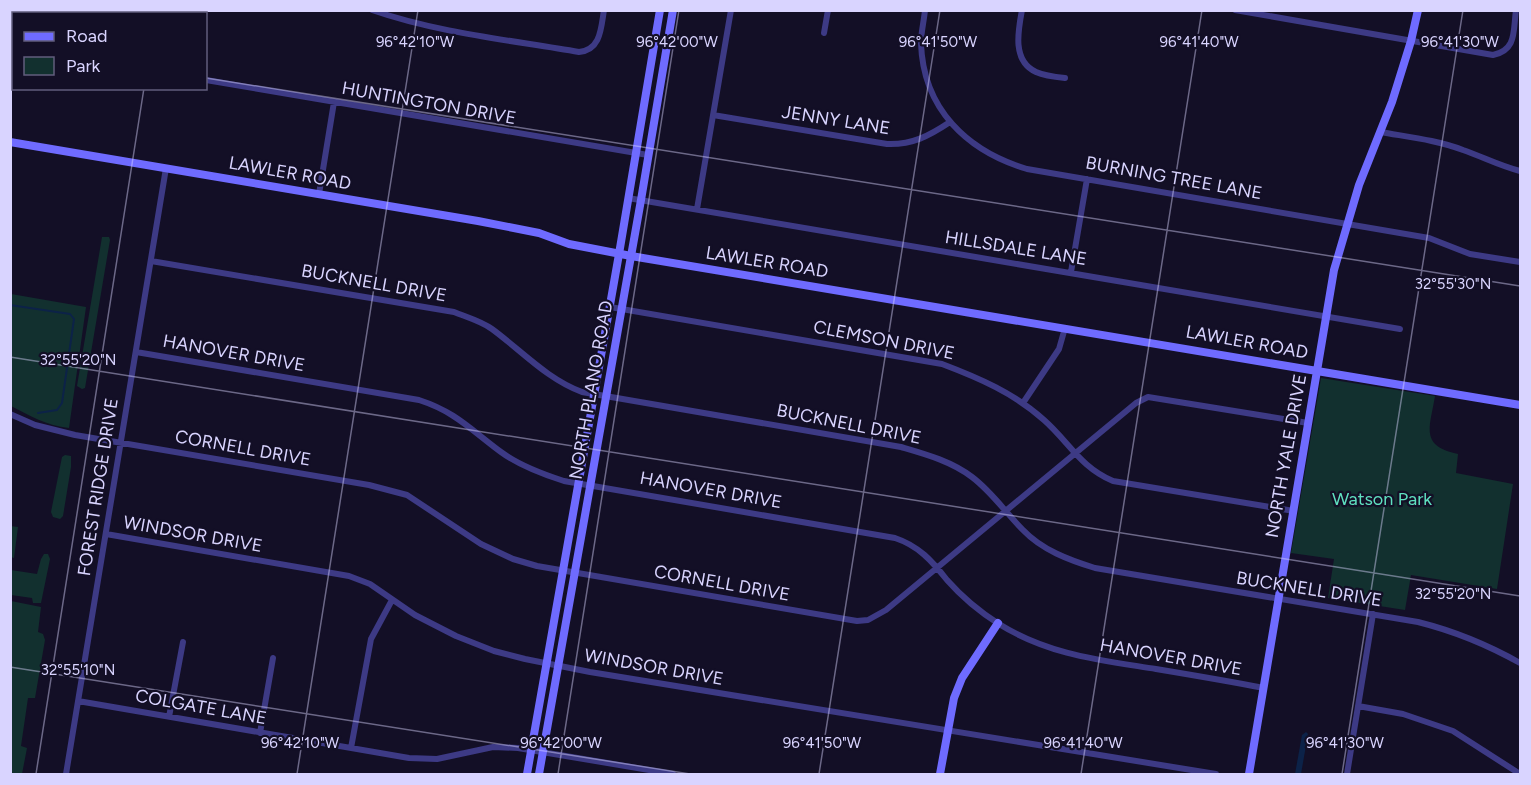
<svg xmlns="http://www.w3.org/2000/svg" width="1531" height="785" font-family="Figtree,sans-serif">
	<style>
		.green { fill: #12302f }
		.water { fill: #0c2248 }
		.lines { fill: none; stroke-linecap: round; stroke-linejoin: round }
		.stream { stroke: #0c2248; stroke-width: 2 }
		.street { stroke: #3d3a85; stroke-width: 6 }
		.secondary { stroke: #6f6bff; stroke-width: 8 }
		.ticks { fill: none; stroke: #d9d4ff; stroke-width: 1.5; stroke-opacity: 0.45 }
		.labels { text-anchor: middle; stroke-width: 4.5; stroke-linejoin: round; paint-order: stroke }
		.street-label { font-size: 18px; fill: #d9d4ff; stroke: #130f26 }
		.park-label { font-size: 18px; fill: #5fe0c0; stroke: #130f26 }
		.ticks-label { font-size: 15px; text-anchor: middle; fill: #d9d4ff; stroke: #130f26; stroke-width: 4.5; stroke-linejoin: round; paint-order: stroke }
	</style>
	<rect width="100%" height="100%" fill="#130f26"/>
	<!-- green -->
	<path class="green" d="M 102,237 L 109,237 L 110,240 L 85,388 L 82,389 L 77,386 Z
		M 11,294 L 86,307 L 69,428 C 47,426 29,415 11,406 Z
		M 1321,378 L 1435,396 C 1430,427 1419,446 1458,454 L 1456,473 L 1513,484 L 1497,589 L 1411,575 L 1405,610 L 1328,598 L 1334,559 L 1291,553 Z
		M 65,455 L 71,456 L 71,467 L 63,516 L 60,519 L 53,517 L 51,512 L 62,457 Z
		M 10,526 L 18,527 L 14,558 L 11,557 Z
		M 44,554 L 48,554 L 50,559 L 41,603 L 33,603 L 32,598 L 11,595 L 11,570 L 37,574 L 41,559 Z
		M 11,601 L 41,607 L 38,632 L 43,634 L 45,640 L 35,698 L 28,698 L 21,746 L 27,748 L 22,774 L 11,774 Z"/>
	<!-- water -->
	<path class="water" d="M 1306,732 L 1308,734 L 1301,774 L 1295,774 L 1302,735 Z"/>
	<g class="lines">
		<!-- stream -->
		<path class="stream" d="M 10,305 L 70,314 L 74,319 L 62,403 L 57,410 L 38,413"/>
		<!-- street -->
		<path class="street" d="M 372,10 C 438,33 510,40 579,52 C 601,50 601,28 604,10
			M 925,10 C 924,21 921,32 921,43 C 923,109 967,151 1027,169 L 1429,238 L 1470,254 L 1520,262
			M 1022,10 C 1018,31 1012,61 1036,72 C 1045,76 1055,77 1065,78
			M 1235,10 L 1493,55 C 1517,50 1513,31 1516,10
			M 97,14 L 98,10
			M 191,14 L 191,10
			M 824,33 L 828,10
			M 10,48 L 14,48
			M 206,80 L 648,155
			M 713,115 L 887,144 C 912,145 929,136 950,122
			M 1380,132 C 1408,137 1437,140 1463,150 C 1483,157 1500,166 1520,171
			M 319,194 L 334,102
			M 628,198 L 1400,329
			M 697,209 L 731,10
			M 151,261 L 454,312 C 466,317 481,321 492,329 C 522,351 547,379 582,392 L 901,447 C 925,454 951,461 972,477 C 992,492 1005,512 1023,530 C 1042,550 1069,560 1095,568 L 1418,622 C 1454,631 1488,645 1520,663
			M 1071,272 L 1087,179
			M 610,307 L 942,364 C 979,378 1014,393 1044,420 C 1069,442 1080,467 1113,481 L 1294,511
			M 136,352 L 419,400 C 456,412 471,430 501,452 C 520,466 542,474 564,481 L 895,538 C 919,546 932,561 947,580 C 962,597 980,612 999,624 C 1049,655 1100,660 1156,669 C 1192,675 1228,681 1264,688
			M 1023,403 L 1059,349 L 1065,328
			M 10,414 L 35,425 L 75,435 L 369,485 L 407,495 L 481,544 L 513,559 L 537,566 L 857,621 L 868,620 L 886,610 L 1136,403 L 1148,397 L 1308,423
			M 106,534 L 349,576 L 370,584 L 415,615 L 456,636 L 494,651 L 525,659 L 590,672 L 1216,774
			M 78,701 L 409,758 L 437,759 L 493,747 L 518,748 L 673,774
			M 1358,706 L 1403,714 L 1453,731 L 1520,774
			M 169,717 L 183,642
			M 260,733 L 273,658
			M 351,748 L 371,639 L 392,600
			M 66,774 L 166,168
			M 1347,774 L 1373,614"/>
		<!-- secondary -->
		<path class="secondary" d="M 10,142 L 478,221 L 539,233 L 569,244 L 631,256 L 1520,405
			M 527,774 L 619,254 L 660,10
			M 539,774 L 641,200 L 673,10
			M 940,774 L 954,698 L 962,678 L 998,623
			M 1249,774 L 1334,270 L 1359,185 L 1392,102 L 1411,41 L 1418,10"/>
	</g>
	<!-- ticks -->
	<path class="ticks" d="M 156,14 L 157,10M 10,47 L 14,48M 206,78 L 1520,286M 10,357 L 1520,596M 10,667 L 690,774M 36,774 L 144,88M 297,774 L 418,10M 558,774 L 679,10M 819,774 L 940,10M 1081,774 L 1202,10M 1342,774 L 1463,10"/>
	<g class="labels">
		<!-- street labels -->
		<g class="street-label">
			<text transform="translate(429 103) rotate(10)" y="6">HUNTINGTON DRIVE</text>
			<text transform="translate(836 120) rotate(9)" y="6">JENNY LANE</text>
			<text transform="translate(290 173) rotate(10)" y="6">LAWLER ROAD</text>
			<text transform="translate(1174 178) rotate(10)" y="6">BURNING TREE LANE</text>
			<text transform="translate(1016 248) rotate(9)" y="6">HILLSDALE LANE</text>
			<text transform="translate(767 262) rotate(9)" y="6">LAWLER ROAD</text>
			<text transform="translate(374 283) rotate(10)" y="6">BUCKNELL DRIVE</text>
			<text transform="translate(884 340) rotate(11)" y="6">CLEMSON DRIVE</text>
			<text transform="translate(1247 342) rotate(10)" y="6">LAWLER ROAD</text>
			<text transform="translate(234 353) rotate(10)" y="6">HANOVER DRIVE</text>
			<text transform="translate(591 390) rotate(-80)" y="6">NORTH PLANO ROAD</text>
			<text transform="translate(849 424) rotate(11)" y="6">BUCKNELL DRIVE</text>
			<text transform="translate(243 448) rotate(10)" y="6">CORNELL DRIVE</text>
			<text transform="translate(1286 456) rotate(-80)" y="6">NORTH YALE DRIVE</text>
			<text transform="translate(98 487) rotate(-81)" y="6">FOREST RIDGE DRIVE</text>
			<text transform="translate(711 490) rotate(10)" y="6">HANOVER DRIVE</text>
			<text transform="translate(193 534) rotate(10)" y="6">WINDSOR DRIVE</text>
			<text transform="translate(722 583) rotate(10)" y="6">CORNELL DRIVE</text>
			<text transform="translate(1309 589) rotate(9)" y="6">BUCKNELL DRIVE</text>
			<text transform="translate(1171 657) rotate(10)" y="6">HANOVER DRIVE</text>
			<text transform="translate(654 667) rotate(10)" y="6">WINDSOR DRIVE</text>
			<text transform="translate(201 707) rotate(10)" y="6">COLGATE LANE</text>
		</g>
		<!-- park labels -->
		<g class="park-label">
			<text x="1382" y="505">Watson Park</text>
		</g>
	</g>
	<g class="ticks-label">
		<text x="415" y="47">96°42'10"W</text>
		<text x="677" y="47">96°42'00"W</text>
		<text x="938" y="47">96°41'50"W</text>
		<text x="1199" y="47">96°41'40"W</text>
		<text x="1460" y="47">96°41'30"W</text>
		<text x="1453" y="289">32°55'30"N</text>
		<text x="78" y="365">32°55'20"N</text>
		<text x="1453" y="599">32°55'20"N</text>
		<text x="78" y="675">32°55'10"N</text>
		<text x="300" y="748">96°42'10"W</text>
		<text x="561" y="748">96°42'00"W</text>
		<text x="822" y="748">96°41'50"W</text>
		<text x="1083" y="748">96°41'40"W</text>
		<text x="1345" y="748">96°41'30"W</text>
	</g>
	<!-- border -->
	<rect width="1531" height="785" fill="none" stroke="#d9d4ff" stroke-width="24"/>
	<!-- legend -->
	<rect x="12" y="12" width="195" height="78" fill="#130f26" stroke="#625e7d" stroke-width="1.5"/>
	<rect x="24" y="32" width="30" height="9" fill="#6f6bff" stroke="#625e7d" stroke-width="1.5"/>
	<text x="66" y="42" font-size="18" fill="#d9d4ff">Road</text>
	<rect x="24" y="57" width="30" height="18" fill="#12302f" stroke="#625e7d" stroke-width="1.5"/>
	<text x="66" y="72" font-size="18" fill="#d9d4ff">Park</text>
</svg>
